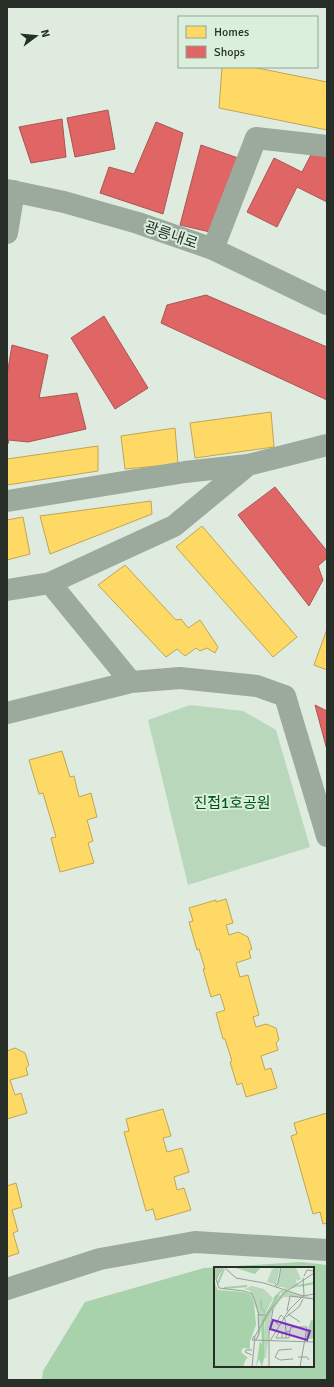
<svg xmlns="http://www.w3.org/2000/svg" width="334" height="1387" font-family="Signika,'Noto Sans KR',sans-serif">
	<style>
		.green { fill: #b9d8bb }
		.forest { fill: #a7d2ab; fill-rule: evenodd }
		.homes { fill: #ffd966; stroke: #bea653 }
		.shops { fill: #e06666; stroke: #a85653 }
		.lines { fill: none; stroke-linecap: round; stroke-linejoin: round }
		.street { stroke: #9baa9c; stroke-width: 22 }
		.labels { text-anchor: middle; stroke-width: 4; stroke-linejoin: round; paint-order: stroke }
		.street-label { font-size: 15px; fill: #272f28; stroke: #dbf0dc }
		.park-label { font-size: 15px; fill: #00531a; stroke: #dbf0dc }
		.inset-river { fill: none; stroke: #9ed2a3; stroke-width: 2 }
		.inset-road { fill: none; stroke: #96a096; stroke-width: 1 }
		.view { fill: #7b2cbf; fill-opacity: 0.15; stroke: #7b2cbf; stroke-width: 2 }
		.inset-edge { fill: none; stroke: #272f28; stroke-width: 2 }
	</style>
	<rect width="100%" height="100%" fill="#e0ebe0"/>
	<!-- green -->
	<path class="green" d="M 190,705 L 243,711 L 276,730 L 310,847 L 188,885 L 148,720 Z"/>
	<!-- forest -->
	<path class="forest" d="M 301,1262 L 327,1265 L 327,1380 L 42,1380 L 43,1371 L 85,1302 L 204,1268 ZM 215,1268 L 313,1268 L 313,1366 L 215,1366 Z"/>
	<!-- homes -->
	<path class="homes" d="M 222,67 L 252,67 L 327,82 L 327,130 L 219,108 Z
		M 271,412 L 274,447 L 195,458 L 190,423 Z
		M 175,428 L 178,464 L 125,469 L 121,436 Z
		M 98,446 L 98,471 L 7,485 L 7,459 Z
		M 151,501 L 152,514 L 50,554 L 40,516 Z
		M 23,517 L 30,554 L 7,560 L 7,520 Z
		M 202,526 L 297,637 L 273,657 L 176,547 Z
		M 125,565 L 176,620 L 181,619 L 188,628 L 200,620 L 218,647 L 215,653 L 207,648 L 200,651 L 196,648 L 185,656 L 177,649 L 166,657 L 98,585 Z
		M 327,629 L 327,670 L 314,665 Z
		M 62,751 L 70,777 L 74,776 L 79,797 L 91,793 L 97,817 L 87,820 L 93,841 L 88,843 L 94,863 L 60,872 L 51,838 L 56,837 L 43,793 L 39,794 L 29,760 Z
		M 226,899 L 233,923 L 226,925 L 229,935 L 238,932 L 248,937 L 252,949 L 249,951 L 251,958 L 236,963 L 240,977 L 248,975 L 259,1015 L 253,1017 L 256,1027 L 266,1024 L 276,1028 L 279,1040 L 276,1043 L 278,1050 L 261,1056 L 265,1070 L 271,1068 L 277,1088 L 246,1097 L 242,1083 L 237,1085 L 230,1062 L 232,1061 L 225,1039 L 223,1039 L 216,1013 L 225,1010 L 220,994 L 211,997 L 203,969 L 205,969 L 199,949 L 197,950 L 189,922 L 193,921 L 189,908 L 216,900 L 216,902 Z
		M 15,1048 L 25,1053 L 29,1065 L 26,1068 L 28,1075 L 10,1080 L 15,1095 L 21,1093 L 27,1113 L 7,1119 L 7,1051 Z
		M 163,1109 L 171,1136 L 163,1138 L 167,1152 L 182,1148 L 189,1172 L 174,1177 L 177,1190 L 184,1188 L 191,1210 L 156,1220 L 153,1209 L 146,1211 L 124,1132 L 129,1131 L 126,1119 Z
		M 327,1113 L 327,1223 L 323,1224 L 320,1212 L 313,1214 L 291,1136 L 297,1134 L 294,1123 Z
		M 16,1183 L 22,1207 L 12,1210 L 18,1231 L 13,1233 L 19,1253 L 7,1257 L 7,1186 Z"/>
	<!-- shops -->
	<path class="shops" d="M 108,110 L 115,149 L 75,157 L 67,118 Z
		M 62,119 L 66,157 L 31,163 L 19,127 Z
		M 156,122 L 183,133 L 163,214 L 100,193 L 109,167 L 134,174 Z
		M 201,145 L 238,158 L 210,232 L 180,225 Z
		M 315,147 L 327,154 L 327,202 L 297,187 L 277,227 L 247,212 L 274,158 L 302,172 Z
		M 206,295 L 327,347 L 327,400 L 161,323 L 167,305 Z
		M 104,316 L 148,388 L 115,409 L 71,338 Z
		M 12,345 L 48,355 L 39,398 L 77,393 L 86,429 L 28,442 L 9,440 L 8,444 L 7,444 L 7,375 Z
		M 275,487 L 327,551 L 327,558 L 318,566 L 323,580 L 309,606 L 238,515 Z
		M 315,705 L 327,711 L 327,750 Z"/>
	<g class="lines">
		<!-- street -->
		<path class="street" d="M 7,190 L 64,202 L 138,223 L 213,249 L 327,304
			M 7,233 L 14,191
			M 213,249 L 256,138 L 327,146
			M 7,501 L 185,472 L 248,465
			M 50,583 L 174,526 L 248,465 L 327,445
			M 7,590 L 50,583 L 131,682 L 7,713
			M 131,682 L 180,678 L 257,686 L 285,696 L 327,836
			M 7,1289 L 100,1259 L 195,1242 L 327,1250"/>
	</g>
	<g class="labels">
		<!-- street labels -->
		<g class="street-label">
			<text transform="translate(171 235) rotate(19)" y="5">광릉내로</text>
		</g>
		<!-- park labels -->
		<g class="park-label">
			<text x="232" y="808">진접1호공원</text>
		</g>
	</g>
	<!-- overview -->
	<g transform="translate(214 1267)">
		<rect width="100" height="100" fill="#e0ebe0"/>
		<path d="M 66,0 L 62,18 L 53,15 L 58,2 ZM 68,0 L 82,1 L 87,12 L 83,14 L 82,11 L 82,15 L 85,18 L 100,16 L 71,23 L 70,20 L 62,20 ZM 38,19 L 50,22 L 59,31 L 47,55 L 46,45 L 47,63 L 44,72 L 44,47 L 36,24 L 30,22 ZM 68,23 L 100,31 L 70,30 L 66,33 L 57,47 L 52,91 L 48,91 L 51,51 L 60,31 L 68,27 L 66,25 Z" fill="#b9d8bb"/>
		<path d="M 0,0 L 8,0 L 0,14 L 4,23 L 30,25 L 37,28 L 40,36 L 42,58 L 36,74 L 36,82 L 29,81 L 27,85 L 34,91 L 32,92 L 29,100 L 0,100 ZM 18,0 L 47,0 L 41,7 ZM 97,53 L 100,54 L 100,71 L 96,72 L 92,70 Z" fill="#a7d2ab"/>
		<path d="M 51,20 L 60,30 L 68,22 L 50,56 L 50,91 L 48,100 L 45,92 L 42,100 L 46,74 L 48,78 L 47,54 L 59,35 L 60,30 Z" fill="#9ed2a3"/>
		<path class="inset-river" d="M 4,16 L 10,2M 85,19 L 100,16M 10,21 L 33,19M 47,33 L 47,40 L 51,46"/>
		<path class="inset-road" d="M 9,0 L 2,12 L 5,21 L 30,24 L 38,27 L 41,34M 10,0 L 22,11 L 50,16 L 89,29 L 100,27M 90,9 L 93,3 L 100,4M 60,20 L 64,16 L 67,0M 41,34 L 45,48 L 52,48M 73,44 L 76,29 L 100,32M 74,47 L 86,55M 72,50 L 85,40 L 89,32M 71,52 L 72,65M 65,58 L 62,56 L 67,48 L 71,52M 62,63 L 65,65 L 68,66 L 68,71 L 62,71 L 65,65M 76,64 L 77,60 L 93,60 L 86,100M 55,67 L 59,42M 40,69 L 38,73 L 100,75M 68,71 L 75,71 L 76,64 L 72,65 L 72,71M 42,73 L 45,66 L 44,47M 56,74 L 75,43 L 90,28 L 89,11M 78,82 L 65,83 L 61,90 L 66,93 L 79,92M 38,83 L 32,83 L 31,85 L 38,88M 84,90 L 93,90 L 95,93M 38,100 L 41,69 L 55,45 L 70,26 L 100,6M 55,100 L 55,67"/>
		<path class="view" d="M 59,53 L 96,64 L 93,73 L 56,62 Z"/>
		<rect width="100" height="100" class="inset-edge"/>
	</g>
	<!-- border -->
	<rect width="334" height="1387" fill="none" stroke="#272f28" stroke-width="16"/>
	<!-- legend -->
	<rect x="178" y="16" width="140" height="52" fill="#dbf0dc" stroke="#93a394"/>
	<rect x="186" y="26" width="20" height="12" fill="#ffd966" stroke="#93a394"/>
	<text x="214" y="36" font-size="12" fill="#272f28">Homes</text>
	<rect x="186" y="46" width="20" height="12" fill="#e06666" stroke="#93a394"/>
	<text x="214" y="56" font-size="12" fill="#272f28">Shops</text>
	<!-- north arrow -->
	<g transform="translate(36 36) rotate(74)" stroke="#dbf0dc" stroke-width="3" paint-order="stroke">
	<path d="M0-3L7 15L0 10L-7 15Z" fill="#272f28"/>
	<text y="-6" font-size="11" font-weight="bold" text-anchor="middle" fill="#272f28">N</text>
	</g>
</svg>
